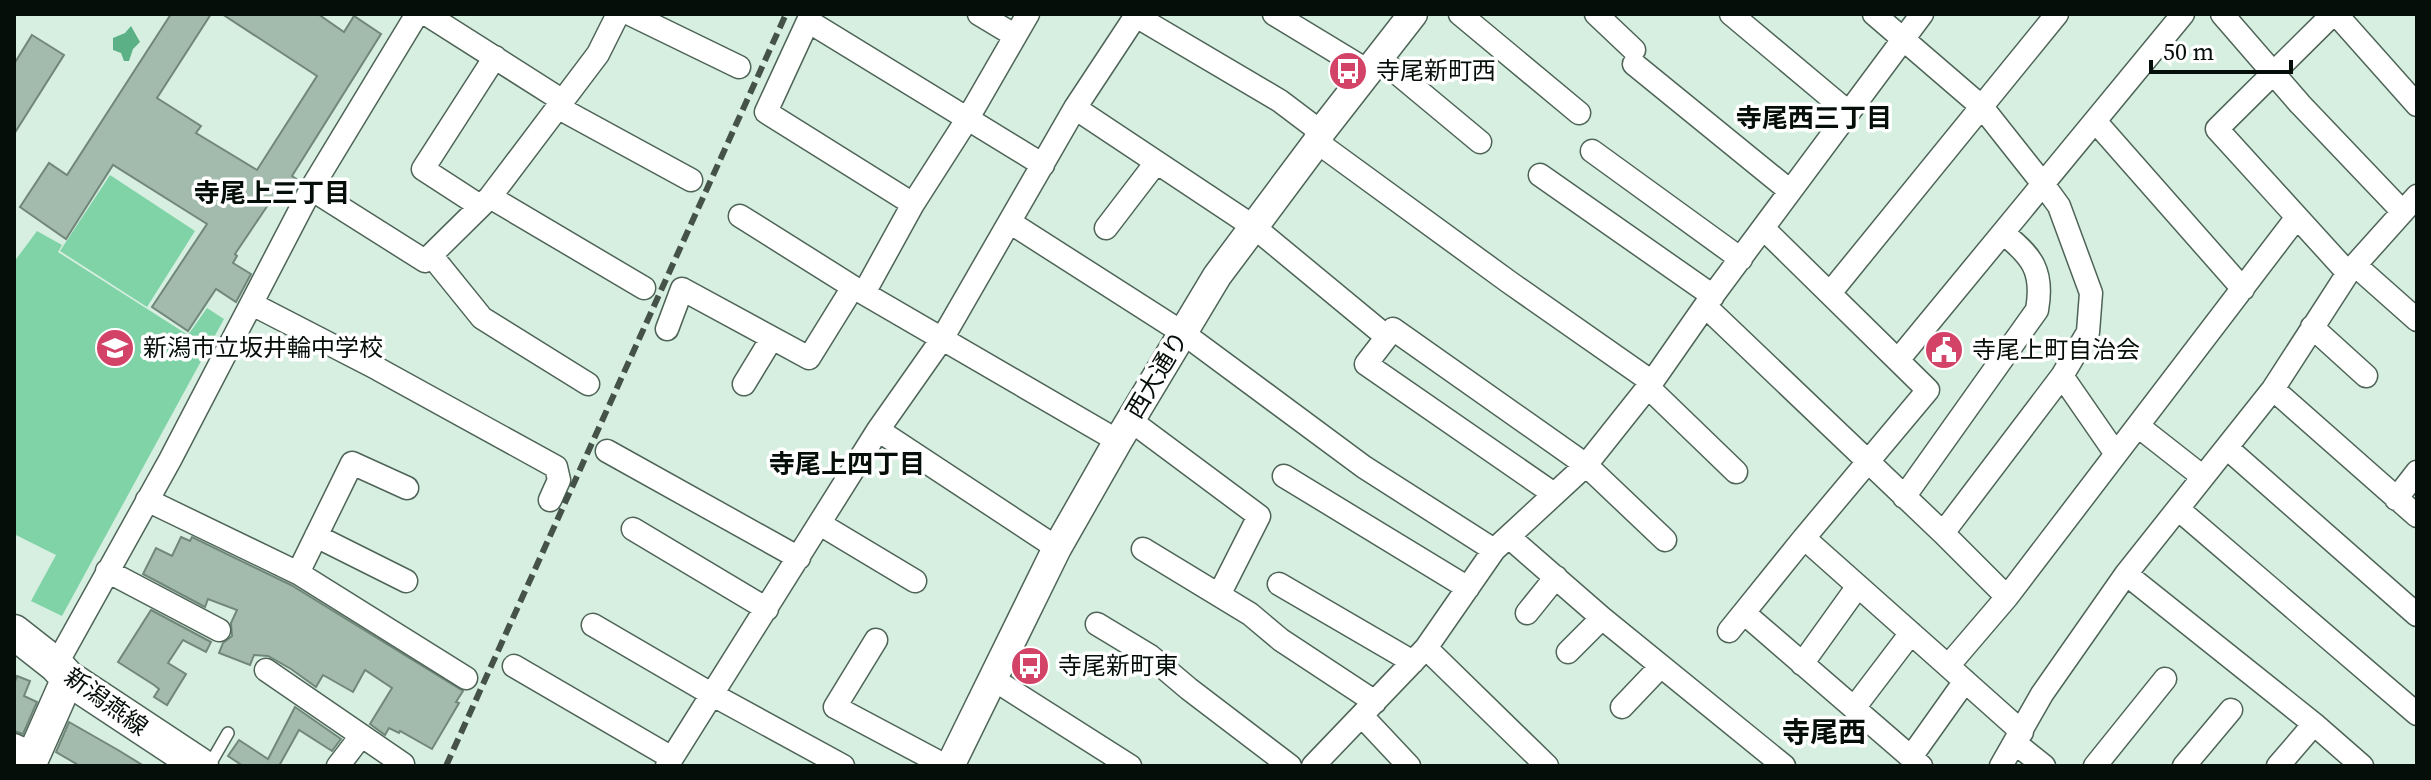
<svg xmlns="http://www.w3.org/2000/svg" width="2431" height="780" font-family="'Source Serif 4','Noto Sans JP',serif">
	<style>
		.green { fill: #80d3a7 }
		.water { fill: #5bb185 }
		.building { fill: #a3bbac; stroke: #71877a; stroke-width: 2 }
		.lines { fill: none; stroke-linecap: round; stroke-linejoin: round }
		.service-casing { stroke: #4e6457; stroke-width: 14 }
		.minor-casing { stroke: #4e6457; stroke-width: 25 }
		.tertiary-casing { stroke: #4e6457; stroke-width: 31 }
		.secondary-casing { stroke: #4e6457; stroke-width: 35 }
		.primary-casing { stroke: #4e6457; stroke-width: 37 }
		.service { stroke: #fff; stroke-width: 11 }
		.minor { stroke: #fff; stroke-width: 22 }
		.tertiary { stroke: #fff; stroke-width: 28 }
		.secondary { stroke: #fff; stroke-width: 32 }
		.primary { stroke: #fff; stroke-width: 34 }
		.rail { stroke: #45524a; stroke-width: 6; stroke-dasharray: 12 6; stroke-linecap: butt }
		.labels { text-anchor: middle; stroke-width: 7; stroke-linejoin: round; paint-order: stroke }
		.poi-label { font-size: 24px; fill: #060e09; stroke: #fff; text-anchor: start }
		.street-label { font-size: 24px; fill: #060e09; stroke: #fff }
		.neighbourhood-label { font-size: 26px; font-weight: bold; fill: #060e09; stroke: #fff }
		.quarter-label { font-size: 28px; font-weight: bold; fill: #060e09; stroke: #fff }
	</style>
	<rect width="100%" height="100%" fill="#d6efe0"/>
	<!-- green -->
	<path class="green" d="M 110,175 L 195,231 L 147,307 L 60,251 Z
		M 37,231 L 62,245 L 58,252 L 188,335 L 207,308 L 224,319 L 62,616 L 31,601 L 56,555 L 14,534 L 14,262 Z"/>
	<!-- water -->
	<path class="water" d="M 131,26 L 140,42 L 133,49 L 129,61 L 124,61 L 121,53 L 113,50 L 113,38 L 125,33 Z"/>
	<!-- building -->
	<path class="building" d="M 171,14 L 211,14 L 157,98 L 201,126 L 196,133 L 257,170 L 317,76 L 222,14 L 318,14 L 344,32 L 354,16 L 381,34 L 292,176 L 298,180 L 288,196 L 278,190 L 235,254 L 237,256 L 233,263 L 251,274 L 236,302 L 216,289 L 188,331 L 152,307 L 207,224 L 113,165 L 66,239 L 20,207 L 49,163 L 67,175 Z
		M 32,35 L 64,55 L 14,134 L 14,64 Z
		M 181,537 L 190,541 L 192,537 L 291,585 L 463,691 L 456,702 L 459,703 L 432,749 L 400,731 L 399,733 L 389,728 L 385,735 L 370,724 L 392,688 L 365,670 L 353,692 L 323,675 L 316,687 L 291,669 L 268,656 L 254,655 L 250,665 L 219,653 L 223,643 L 232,636 L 231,623 L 237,610 L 208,599 L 205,607 L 143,574 L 156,548 L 172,556 Z
		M 151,610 L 211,642 L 206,652 L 183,640 L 168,663 L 186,674 L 167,705 L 154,697 L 159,689 L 154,685 L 118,662 Z
		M 17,676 L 30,681 L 24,696 L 37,702 L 23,734 L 14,731 L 14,684 Z
		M 295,707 L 341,739 L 332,751 L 299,730 L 279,766 L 243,766 L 228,756 L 239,740 L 268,759 Z
		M 69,722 L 118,750 L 144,766 L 80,766 L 56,752 Z"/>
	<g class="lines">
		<!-- service casing -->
		<g class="service-casing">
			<path id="service" d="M 209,766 L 228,733"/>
		</g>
		<!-- minor casing -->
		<g class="minor-casing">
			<path id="minor" d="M 426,14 L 563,101
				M 630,14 L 739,67
				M 979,14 L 1014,35
				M 1274,14 L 1368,71
				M 1460,14 L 1579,113
				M 1596,14 L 1634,50
				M 1731,14 L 1848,112
				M 1874,14 L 1982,107 L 2043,184 L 2059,206 L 2091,293 L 2088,332 L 2062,376 L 1943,533
				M 2222,14 L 2300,104 L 2402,211
				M 2333,14 L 2217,129 L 2348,273
				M 2336,14 L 2417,105
				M 1136,16 L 1280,101 L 1321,132
				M 1379,58 L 1480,142
				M 1634,64 L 1790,191
				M 559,108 L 691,180
				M 1075,108 L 1254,227 L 1387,337
				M 2095,121 L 2243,289
				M 1317,142 L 1509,282 L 1652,382
				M 1592,151 L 1741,259
				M 1540,175 L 1713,296
				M 311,189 L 425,261 L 490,197 L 598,54 L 618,14
				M 490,197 L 644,288
				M 913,204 L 766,112 L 808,21 L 1043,165
				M 480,206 L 423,169 L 495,57
				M 740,216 L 853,287 L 1118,441
				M 1011,223 L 1183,333 L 1364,467 L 1494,550
				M 1106,228 L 1155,164
				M 1764,229 L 1928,390 L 1804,538 L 1948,666
				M 431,255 L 482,318 L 588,384
				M 2355,265 L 2417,320
				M 864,293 L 913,204 L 968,118 L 1028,14
				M 1830,293 L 2057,14
				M 252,304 L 378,369 L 556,467 L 559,480 L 550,500
				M 1705,306 L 1943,533 L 2007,597 L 1948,666 L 2022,732
				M 2312,327 L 2366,376
				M 667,329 L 682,289 L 809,358 L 853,287
				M 1898,360 L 2183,14
				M 2062,376 L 2116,454
				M 744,384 L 772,338
				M 1648,387 L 1736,472
				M 2273,389 L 2417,516
				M 1130,420 L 1259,516 L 1219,595
				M 2138,426 L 2203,477
				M 878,430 L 1057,548
				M 2227,448 L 2417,615
				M 607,451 L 799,558
				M 1284,476 L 1468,588
				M 1554,494 L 1366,364 L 1393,329 L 1586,465 L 1665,540
				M 1904,497 L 2037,310 C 2044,271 2032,256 2003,233
				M 2396,499 L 2417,472
				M 147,500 L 298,573 L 466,678
				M 2178,509 L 2417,714
				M 820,524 L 915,581
				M 633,529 L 767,609
				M 316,536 L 406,581
				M 1509,537 L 1602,618 L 1784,766
				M 1143,549 L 1250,614 L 1281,640 L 1375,702
				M 107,571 L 219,630
				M 298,573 L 352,463 L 407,488
				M 2126,574 L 2314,724 L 2362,766
				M 1279,584 L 1413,662
				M 2007,597 L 2297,217
				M 1527,613 L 1556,577
				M 1744,613 L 1921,766
				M 1097,624 L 1150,656 L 1189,689 L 1290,766
				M 593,625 L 713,695 L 843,766
				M 1729,631 L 1804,538
				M 876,640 L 835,707 L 946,766
				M 1426,648 L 1547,766
				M 1568,652 L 1602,618
				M 1802,664 L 1858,586
				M 56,665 L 170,460 L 311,189 L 417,14
				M 514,666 L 672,758
				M 266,670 L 403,764
				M 993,679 L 1130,766
				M 1622,707 L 1661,666
				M 1854,708 L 1911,633
				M 1362,716 L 1409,766
				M 2015,743 L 2044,766
				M 14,745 L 34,754
				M 1911,757 L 1965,681
				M 338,766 L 361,736
				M 667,766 L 878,430 L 942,339 L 1075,108 L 1137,14
				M 1313,766 L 1426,648 L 1494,550 L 1586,465 L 1652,382 L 1705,306 L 1922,14
				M 2001,766 L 2042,694 L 2126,574 L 2273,389 L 2348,273 L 2417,196
				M 2095,766 L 2165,679
				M 2184,766 L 2231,710
				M 2278,766 L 2314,724"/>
		</g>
		<!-- tertiary casing -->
		<g class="tertiary-casing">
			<path id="tertiary" d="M 950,766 L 1057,548 L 1118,441 L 1217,276 L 1317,142 L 1321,132 L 1413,14"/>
		</g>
		<!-- secondary casing -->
		<g class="secondary-casing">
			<path id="secondary" d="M 29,766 L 68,678"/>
		</g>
		<!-- primary casing -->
		<g class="primary-casing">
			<path id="primary" d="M 14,632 L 56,665 L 68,678 L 201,766"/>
		</g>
		<!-- service -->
		<use href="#service" class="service"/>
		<!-- minor -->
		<use href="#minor" class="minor"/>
		<!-- tertiary -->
		<use href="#tertiary" class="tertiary"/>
		<!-- secondary -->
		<use href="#secondary" class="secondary"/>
		<!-- primary -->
		<use href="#primary" class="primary"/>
		<!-- rail -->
		<path class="rail" d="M 446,766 L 786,14"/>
	</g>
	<!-- icons -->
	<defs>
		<g id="bus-disc" transform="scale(2)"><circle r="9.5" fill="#d34368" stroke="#fff"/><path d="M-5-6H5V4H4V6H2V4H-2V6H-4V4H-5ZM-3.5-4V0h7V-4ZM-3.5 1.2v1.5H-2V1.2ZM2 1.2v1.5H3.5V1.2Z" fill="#fff"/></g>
		<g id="school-disc" transform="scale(2)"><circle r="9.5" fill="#d34368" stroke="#fff"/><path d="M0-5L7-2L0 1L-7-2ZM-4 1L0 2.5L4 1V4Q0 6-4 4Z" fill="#fff"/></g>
		<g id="civic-disc" transform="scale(2)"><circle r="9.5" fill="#d34368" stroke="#fff"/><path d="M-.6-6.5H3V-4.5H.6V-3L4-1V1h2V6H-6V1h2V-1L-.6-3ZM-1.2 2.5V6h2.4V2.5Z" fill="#fff"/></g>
	</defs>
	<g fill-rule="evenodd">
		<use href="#bus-disc" x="1348" y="71"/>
		<use href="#school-disc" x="115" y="348"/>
		<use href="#civic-disc" x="1944" y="350"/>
		<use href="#bus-disc" x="1030" y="666"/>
	</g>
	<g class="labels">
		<!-- poi labels -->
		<g class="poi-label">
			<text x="1376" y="79">寺尾新町西</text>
			<text x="143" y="356">新潟市立坂井輪中学校</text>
			<text x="1972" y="358">寺尾上町自治会</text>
			<text x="1058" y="674">寺尾新町東</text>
		</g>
		<!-- street labels -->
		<g class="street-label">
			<text transform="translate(1157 375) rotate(-59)" y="8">西大通り</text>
			<text transform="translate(106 702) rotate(36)" y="8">新潟燕線</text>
		</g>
		<!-- neighbourhood labels -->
		<g class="neighbourhood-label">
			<text x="1814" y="127">寺尾西三丁目</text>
			<text x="272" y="202">寺尾上三丁目</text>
			<text x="847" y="473">寺尾上四丁目</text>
		</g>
		<!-- quarter labels -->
		<g class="quarter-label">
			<text x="1824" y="742">寺尾西</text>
		</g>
	</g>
	<!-- border -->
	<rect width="2431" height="780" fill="none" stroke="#060e09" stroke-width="32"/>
	<!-- scale -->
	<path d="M2151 60v12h140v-12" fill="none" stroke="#060e09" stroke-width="4"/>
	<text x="2163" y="60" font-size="24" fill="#060e09" stroke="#ffffff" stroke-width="6" paint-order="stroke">50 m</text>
</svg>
